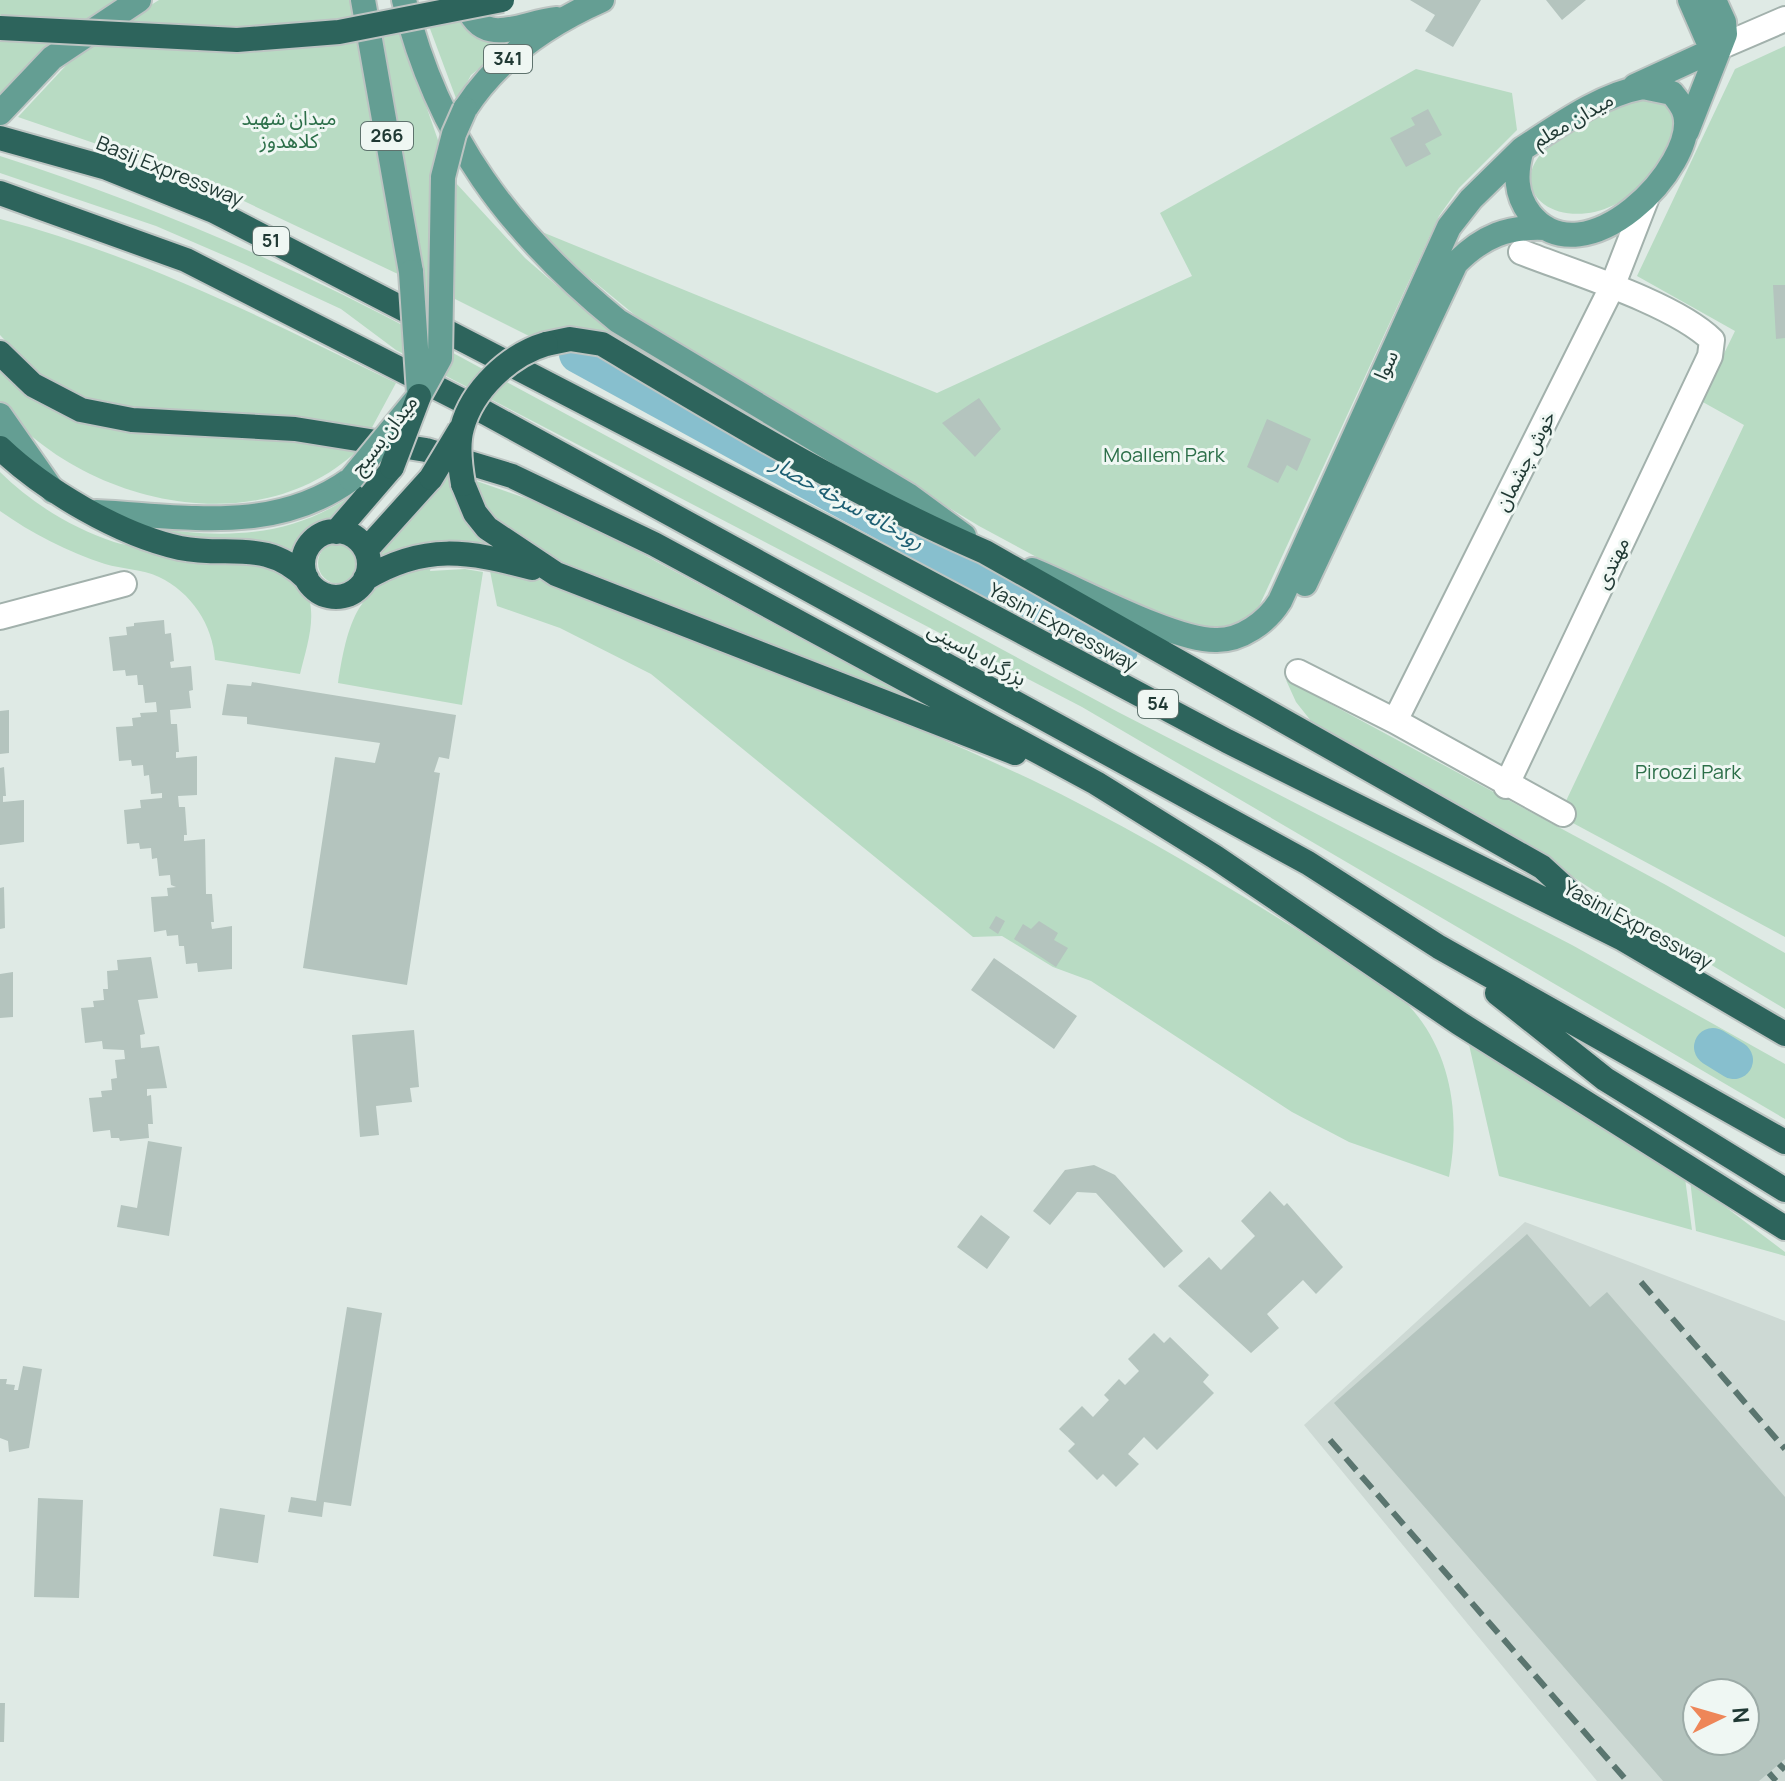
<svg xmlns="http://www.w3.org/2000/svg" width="1785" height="1781" font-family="Manrope,'Noto Sans Arabic',sans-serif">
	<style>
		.built { fill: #cdd9d4; fill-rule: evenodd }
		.green { fill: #b8dbc3 }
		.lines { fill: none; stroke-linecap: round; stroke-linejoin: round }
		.river { stroke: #87bfce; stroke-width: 38 }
		.building { fill: #b4c4be; fill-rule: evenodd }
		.minor-casing { stroke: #a2b1ac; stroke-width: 28 }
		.major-casing { stroke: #bcc4c2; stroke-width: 28 }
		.highway-casing { stroke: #bcc4c2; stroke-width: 28 }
		.minor { stroke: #fff; stroke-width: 24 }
		.major { stroke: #649e93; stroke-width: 24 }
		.highway { stroke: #2d645c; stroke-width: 24 }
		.rail { stroke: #5a756f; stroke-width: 6; stroke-dasharray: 16 8; stroke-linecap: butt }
		.major-bridge-casing { stroke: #bcc4c2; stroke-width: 28; stroke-linecap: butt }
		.highway-bridge-casing { stroke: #bcc4c2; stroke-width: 28; stroke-linecap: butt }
		.major-bridge { stroke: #649e93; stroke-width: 24 }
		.highway-bridge { stroke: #2d645c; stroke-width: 24 }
		.labels { text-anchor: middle; stroke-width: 6; stroke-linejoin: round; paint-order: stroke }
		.shield { fill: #eff7f3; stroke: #5e726d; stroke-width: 2 }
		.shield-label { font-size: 18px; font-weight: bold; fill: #203934 }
		.park-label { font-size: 20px; fill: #2c6f49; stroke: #eff7f3 }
		.street-label { font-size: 20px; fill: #203934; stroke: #eff7f3 }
		.water-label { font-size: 22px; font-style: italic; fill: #1d5f73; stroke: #eff7f3 }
	</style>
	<rect width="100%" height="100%" fill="#dfeae5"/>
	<!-- built -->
	<path class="built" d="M 1525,1222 L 1785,1321 L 1785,1781 L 1597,1781 L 1304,1425 ZM 1697,1693 L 1745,1693 L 1745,1741 L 1697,1741 Z"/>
	<!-- green -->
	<path class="green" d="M 0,0 L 117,0 L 79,24 L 0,19 Z
		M 159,0 L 352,0 L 355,21 L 196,31 L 116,27 Z
		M 462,20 L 476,36 L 517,39 L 471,75 L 457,101 L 429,26 Z
		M 400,31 L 439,143 L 434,173 L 429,340 L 1118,712 L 1572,945 L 1785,1064 L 1785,1119 L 1082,707 L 396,350 L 341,309 L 244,264 L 156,226 L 0,173 L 0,156 C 149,204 289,264 427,338 L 378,36 Z
		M 0,37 L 55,41 L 0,97 Z
		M 359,38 L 400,275 L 193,177 L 18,117 L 86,44 Z
		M 1785,46 L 1785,937 L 1571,822 L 1566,801 L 1744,425 L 1701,401 L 1735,331 L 1637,276 L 1735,69 Z
		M 1416,69 L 1512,93 L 1517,130 L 1459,188 L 1439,216 L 1255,615 L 1244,625 L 1198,634 L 1111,597 L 979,526 L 647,325 L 575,266 L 542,232 L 937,393 L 1192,276 L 1160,213 Z
		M 1664,97 L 1678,116 C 1675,127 1673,140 1669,151 C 1665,160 1656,168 1650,175 C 1582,261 1464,186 1578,126 C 1612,109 1626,100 1664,97 Z
		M 455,182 L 525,258 L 586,311 L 922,518 L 598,332 L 563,327 L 531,337 L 453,298 Z
		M 0,219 C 138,255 268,320 396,383 L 369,433 L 130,411 L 87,401 L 64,392 L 35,372 L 0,335 Z
		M 0,367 L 35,399 L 87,422 L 283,438 L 359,449 C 259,545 85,505 0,405 Z
		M 452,448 L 508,552 L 381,565 L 376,543 Z
		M 0,472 C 31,503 72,528 114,542 C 161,556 277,547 305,590 C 319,613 306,649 300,674 L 215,660 C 213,625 191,592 159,577 C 142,569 122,569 105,564 C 68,552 31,533 0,511 Z
		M 468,478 L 562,511 L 868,675 L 1005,743 L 544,555 L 491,525 Z
		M 359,490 L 340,517 C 316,524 295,533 296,562 L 189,541 L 146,527 C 225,539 293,539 359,490 Z
		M318 563a21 21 0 1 1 42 0a21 21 0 1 1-42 0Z
		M 432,564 L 430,571 L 465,569 L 483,572 L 462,705 L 338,683 C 349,615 359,581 432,564 Z
		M 490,571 C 572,580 653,621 729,652 C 830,692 931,733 1030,779 C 1157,840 1276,916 1395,992 C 1449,1039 1462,1109 1449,1177 L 1349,1142 L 1292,1112 L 1091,981 L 1053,967 L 1002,936 L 973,937 L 651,674 L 560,628 L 497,606 Z
		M 1286,680 L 1666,885 L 1785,953 L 1785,1009 L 1663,936 L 1509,835 L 1315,726 L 1296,702 Z
		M 1467,1036 L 1685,1178 L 1692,1230 L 1499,1176 Z
		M 1690,1180 L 1785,1252 L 1785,1256 L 1696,1231 Z"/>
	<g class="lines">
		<!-- river -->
		<path class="river" d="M 578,354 L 1119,650
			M 1713,1047 L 1734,1060"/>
	</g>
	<!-- building -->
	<path class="building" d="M 1410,0 L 1481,0 L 1453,47 L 1425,31 L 1435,15 Z
		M 1546,0 L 1586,0 L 1562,20 Z
		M 1428,109 L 1442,135 L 1425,144 L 1431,154 L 1406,167 L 1390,138 L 1415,125 L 1411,118 Z
		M 1773,285 L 1785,285 L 1785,338 L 1776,339 Z
		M 979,398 L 1001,429 L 975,457 L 942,423 Z
		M 1267,419 L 1311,439 L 1297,471 L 1287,465 L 1278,483 L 1247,467 Z
		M 164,620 L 165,634 L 171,633 L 174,661 L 170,662 L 171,668 L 191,666 L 193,690 L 189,691 L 191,708 L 170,710 L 171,724 L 177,724 L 179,752 L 176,752 L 176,758 L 197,756 L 197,795 L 178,796 L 179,807 L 185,807 L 187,835 L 184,835 L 184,841 L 205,839 L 206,894 L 212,894 L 214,922 L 211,922 L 212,929 L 232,926 L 232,969 L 198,972 L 197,963 L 186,964 L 184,946 L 179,946 L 178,935 L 167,936 L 166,930 L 154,932 L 151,897 L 168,896 L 167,888 L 176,887 L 171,885 L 170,875 L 159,876 L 157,858 L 152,859 L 151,848 L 140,849 L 139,843 L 127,844 L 124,810 L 141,808 L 140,800 L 162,798 L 162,793 L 151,794 L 149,775 L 144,776 L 143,765 L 132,766 L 131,760 L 119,761 L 116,727 L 133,726 L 132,718 L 141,717 L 140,713 L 157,712 L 156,702 L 145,703 L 143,685 L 138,685 L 137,675 L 126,676 L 125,670 L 113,671 L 109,637 L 127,635 L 126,627 L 134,626 L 134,623 Z
		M 252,682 L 456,715 L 449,759 L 439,757 L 434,772 L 440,773 L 407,985 L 303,968 L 335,757 L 375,763 L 380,743 L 247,724 L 247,717 L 222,715 L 227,684 L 251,686 Z
		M 9,710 L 9,753 L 0,754 L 0,711 Z
		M 4,767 L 6,796 L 3,796 L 3,802 L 24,800 L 24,842 L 0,845 L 0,768 Z
		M 4,887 L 5,928 L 0,929 L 0,888 Z
		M 996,916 L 1005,921 L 998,934 L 989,928 Z
		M 1039,921 L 1058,933 L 1054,940 L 1068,948 L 1056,967 L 1014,939 L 1023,924 L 1031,929 Z
		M 151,957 L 158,998 L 138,1000 L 145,1034 L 140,1035 L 141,1048 L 159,1046 L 167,1088 L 147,1089 L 147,1096 L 151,1095 L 153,1124 L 148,1124 L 149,1138 L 120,1141 L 119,1138 L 111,1138 L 110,1130 L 93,1132 L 89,1098 L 102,1097 L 101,1091 L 112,1090 L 111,1079 L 117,1078 L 115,1060 L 125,1059 L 124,1050 L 103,1049 L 102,1041 L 85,1043 L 81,1008 L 94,1007 L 93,1001 L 104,1000 L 103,989 L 108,989 L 107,971 L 118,970 L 117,960 Z
		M 994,958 L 1077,1016 L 1054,1049 L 971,990 Z
		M 13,972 L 13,1017 L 0,1018 L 0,974 Z
		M 414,1030 L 419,1087 L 410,1088 L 412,1102 L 376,1106 L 379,1135 L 360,1137 L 352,1035 Z
		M 148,1141 L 182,1147 L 169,1236 L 117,1227 L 121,1205 L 137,1208 Z
		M 1094,1165 L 1115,1175 L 1183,1251 L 1164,1268 L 1096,1193 L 1077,1192 L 1050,1225 L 1033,1211 L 1065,1170 Z
		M 1270,1191 L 1284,1206 L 1287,1203 L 1343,1267 L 1316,1294 L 1303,1280 L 1267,1314 L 1279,1328 L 1251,1353 L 1178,1286 L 1209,1257 L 1221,1270 L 1255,1236 L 1241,1221 Z
		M 981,1215 L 1010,1237 L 987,1269 L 957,1247 Z
		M 1527,1234 L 1590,1307 L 1607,1292 L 1785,1497 L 1785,1759 L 1759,1781 L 1663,1781 L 1334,1403 ZM 1697,1693 L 1745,1693 L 1745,1741 L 1697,1741 Z
		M 347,1307 L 382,1313 L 351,1506 L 324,1502 L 322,1517 L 288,1512 L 291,1497 L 316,1501 Z
		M 1154,1333 L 1164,1343 L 1170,1337 L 1209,1375 L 1203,1382 L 1214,1393 L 1157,1450 L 1144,1437 L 1128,1454 L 1139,1464 L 1116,1487 L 1103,1474 L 1097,1480 L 1068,1451 L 1075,1444 L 1059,1429 L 1082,1406 L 1093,1417 L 1109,1400 L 1104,1395 L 1119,1379 L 1125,1385 L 1139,1371 L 1128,1359 Z
		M 23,1366 L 42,1369 L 29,1448 L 9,1452 L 8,1441 L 0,1438 L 0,1379 L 7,1379 L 6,1384 L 15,1385 L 14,1390 L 18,1390 Z
		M 38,1498 L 83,1500 L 79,1598 L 34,1597 Z
		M 220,1508 L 265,1515 L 258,1563 L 213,1556 Z
		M 0,1703 L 5,1703 L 4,1742 L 0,1742 Z"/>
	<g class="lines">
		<!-- minor casing -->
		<g class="minor-casing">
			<path id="minor" d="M 1720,47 L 1785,19
				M 0,617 L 124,584
				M 1298,672 L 1395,721 L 1563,814
				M 1395,721 L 1612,287 L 1647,197
				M 1506,786 L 1710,356 L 1712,340 C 1674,303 1572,272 1521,252"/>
		</g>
		<!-- major casing -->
		<g class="major-casing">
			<path id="major" d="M 363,0 L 411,272
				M 404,0 C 437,137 510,233 618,321 L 908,495 L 964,536
				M 465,0 C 481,52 521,22 557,19
				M 1690,0 L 1707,39 L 1720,47
				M 1635,86 L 1720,47
				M 1643,87 L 1672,93 C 1677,99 1683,106 1685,114 C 1698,166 1584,282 1530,214 C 1515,194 1515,173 1522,149 C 1559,125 1600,95 1643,87 Z
				M 465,109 C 497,59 548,24 602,0
				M 0,113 L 52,58 L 139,0
				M 1687,131 L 1725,34 L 1724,22 L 1714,0
				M 0,415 L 53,491
				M 96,512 C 185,516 274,535 351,479
				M 1032,570 C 1077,588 1172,640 1215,640 C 1241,641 1267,622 1280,601 L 1449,227 L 1471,199 L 1522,149
				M 1305,584 L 1456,263 C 1483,236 1508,226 1546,228"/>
		</g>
		<!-- highway casing -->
		<g class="highway-casing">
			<path id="highway" d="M 0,138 L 107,168 L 214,211 L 834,532 L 1227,741 L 1621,938 L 1785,1034
				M 0,193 L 186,260 L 486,413 L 1308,863 L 1439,947 L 1785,1142
				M 546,344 L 570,339 L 602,344 C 728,419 851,494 985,552 L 1542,867 L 1601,921
				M 0,353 L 33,385 L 81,410 L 132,420 L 295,429 L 426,450 L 512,476 L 654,544 L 1096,783 L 1215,857 L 1459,1023 L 1785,1228
				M 0,448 C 44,490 120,535 180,548 C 229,558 266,538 307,579
				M 463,484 L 475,513 L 487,528 L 556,574 L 1015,753
				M303 564a33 33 0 1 1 66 0a33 33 0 1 1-66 0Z
				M 336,532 L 392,467
				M 366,550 L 431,478
				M 365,579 C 425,543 468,551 532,568
				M 1497,993 L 1605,1079 L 1785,1190"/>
		</g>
		<!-- minor -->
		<use href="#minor" class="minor"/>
		<!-- major -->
		<use href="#major" class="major"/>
		<!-- highway -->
		<use href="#highway" class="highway"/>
		<!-- rail -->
		<path class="rail" d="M 1641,1282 L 1785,1449
			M 1330,1440 L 1627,1781
			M 1779,1764 L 1785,1770
			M 1769,1773 L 1776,1781"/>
		<!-- major-bridge casing -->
		<g class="major-bridge-casing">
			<path id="major-bridge" d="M 411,272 L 419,393
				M 351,479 L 419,396 L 440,358 L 443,177 L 454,134 L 465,109"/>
		</g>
		<!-- highway-bridge casing -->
		<g class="highway-bridge-casing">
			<path id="highway-bridge" d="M 0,28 L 237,40 L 339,32 L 502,0
				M 392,467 L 419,396
				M 431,478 L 460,430
				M 463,484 C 460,467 457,445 462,428 C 472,390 509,355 546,344"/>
		</g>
		<!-- major-bridge -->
		<use href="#major-bridge" class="major-bridge"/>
		<!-- highway-bridge -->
		<use href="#highway-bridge" class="highway-bridge"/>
	</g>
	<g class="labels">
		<!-- shield labels -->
		<g class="shield">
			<rect x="484" y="45" width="48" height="28" rx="6"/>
			<rect x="361" y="122" width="52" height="28" rx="6"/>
			<rect x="253" y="227" width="36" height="28" rx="6"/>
			<rect x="1138" y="690" width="40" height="28" rx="6"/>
		</g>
		<g class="shield-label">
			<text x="508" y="65">341</text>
			<text x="387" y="142">266</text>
			<text x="271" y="247">51</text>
			<text x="1158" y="710">54</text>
		</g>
		<!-- park labels -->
		<g class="park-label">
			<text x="289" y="125">میدان شهید<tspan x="289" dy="23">کلاهدوز</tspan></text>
			<text x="1164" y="462">Moallem Park</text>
			<text x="1688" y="779">Piroozi Park</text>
		</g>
		<!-- street labels -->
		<g class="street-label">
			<text transform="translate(1573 120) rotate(-30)" y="7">میدان معلم</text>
			<text transform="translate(170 171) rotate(22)" y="7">Basij Expressway</text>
			<text transform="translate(1386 365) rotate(-65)" y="7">سوا</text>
			<text transform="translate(384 435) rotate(-52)" y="7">میدان بسیج</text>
			<text transform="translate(1525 461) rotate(-63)" y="7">خوش چشمان</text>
			<text transform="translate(1612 563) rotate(-65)" y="7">مهتدی</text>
			<text transform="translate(1063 627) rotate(28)" y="7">Yasini Expressway</text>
			<text transform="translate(977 654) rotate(29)" y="7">بزرگراه یاسینی</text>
			<text transform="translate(1638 925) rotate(28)" y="7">Yasini Expressway</text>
		</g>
		<!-- water labels -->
		<g class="water-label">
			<text transform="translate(848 502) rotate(29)" y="8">رودخانه سرخه حصار</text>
		</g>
	</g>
	<!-- north arrow -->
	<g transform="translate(1721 1717) rotate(85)"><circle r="38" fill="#eff7f3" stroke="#9caba7" stroke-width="2"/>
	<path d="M0-6L14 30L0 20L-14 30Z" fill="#ee8658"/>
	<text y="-12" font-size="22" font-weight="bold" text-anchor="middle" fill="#203934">N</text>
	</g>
</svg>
